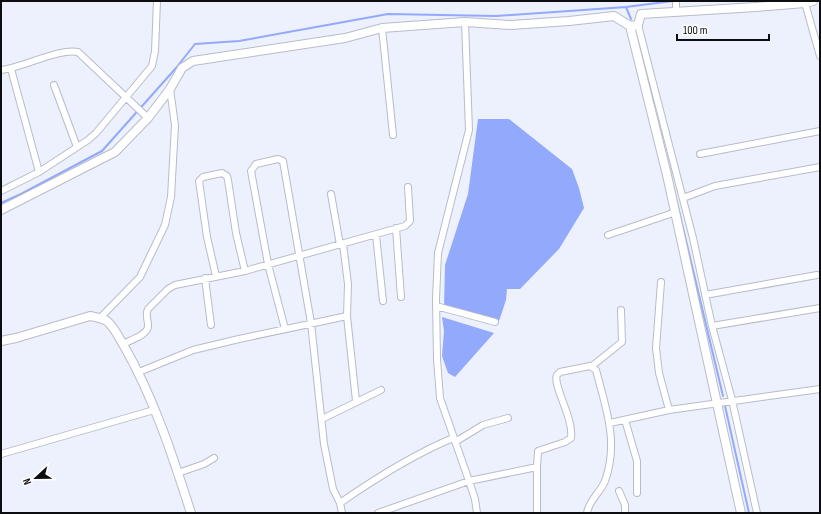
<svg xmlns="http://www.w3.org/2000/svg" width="821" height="514" font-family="'Sofia Sans Condensed',sans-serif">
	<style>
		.water { fill: #92a9fc }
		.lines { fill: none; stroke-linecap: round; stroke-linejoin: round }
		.stream { stroke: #92a9fc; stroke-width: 2 }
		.street-casing { stroke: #b8bcc9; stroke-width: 8 }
		.secondary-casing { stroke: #b8bcc9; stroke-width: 10 }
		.street { stroke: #fff; stroke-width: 6 }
		.secondary { stroke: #fff; stroke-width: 8 }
	</style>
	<rect width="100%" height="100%" fill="#edf1fe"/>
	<!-- water -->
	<path class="water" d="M 478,119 L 509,119 L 572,169 L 579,188 L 584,208 L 559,249 L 520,289 L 507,289 L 506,300 L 498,324 L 444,307 L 445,265 L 468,194 Z
		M 442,317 L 494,333 L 455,377 L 448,373 L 442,356 L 444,331 Z"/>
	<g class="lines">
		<!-- stream -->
		<path class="stream" d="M 626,7 L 631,19
			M 673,186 L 723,396
			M 1,203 L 21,194 L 102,151 L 176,68 L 195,44 L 239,41 L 388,14 L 496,16 L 626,7 L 673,1
			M 725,406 L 749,513"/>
		<!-- street casing -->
		<g class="street-casing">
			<path id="street" d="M 805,3 L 820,56
				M 676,12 L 676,1
				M 465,22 L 469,130 L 438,253 L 436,299 L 437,359 L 440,398 L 469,481 L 475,499 L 477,513
				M 638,25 L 693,238 L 712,326 L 732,400 L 757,513
				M 382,28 L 393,135
				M 11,69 L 39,172
				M 1,70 C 22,68 59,48 78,52 L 148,118
				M 54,85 L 77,147
				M 700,154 L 820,131
				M 1,191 L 39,172 L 88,140 L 96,133 L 152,66 L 155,51 L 157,1
				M 331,194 L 340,245
				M 683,198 L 715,186 L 820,167
				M 396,228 L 401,297
				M 376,235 L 383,301
				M 608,235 L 676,212
				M 343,244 L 348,284 L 347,316 L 356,401
				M 216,276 L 207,237 L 199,181 L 203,177 L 222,173 L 227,176 L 228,180 L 236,233 L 245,271
				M 205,278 L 211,325
				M 661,282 L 656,348 L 659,373 L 669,410
				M 705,295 L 817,275
				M 436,306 L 495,322
				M 100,318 L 140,277 L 165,225 L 171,197 L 175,125 L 170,89
				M 712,326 L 820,308
				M 285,329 L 268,264 L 251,171 L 256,164 L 278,159 L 283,161 L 311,323 L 324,444 L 333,489 L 340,503
				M 123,344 C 130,340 149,335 148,325 C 148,319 145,315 148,309 L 168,289 L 175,285 L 245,271 L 405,226 L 410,221 L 408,187
				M 592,366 L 622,342 L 621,310
				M 139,372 L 193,350 L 239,339 L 347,316
				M 322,419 L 381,390
				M 625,420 L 637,461 L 637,493
				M 610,423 L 669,410 L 820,389
				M 455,442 L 483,425 L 508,418
				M 1,454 L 154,410
				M 178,473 L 204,464 L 214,458
				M 619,491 L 625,505 L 625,513
				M 342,513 L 340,503 C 376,478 412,455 453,438
				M 378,513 L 469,481 L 537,467 L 538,451 L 565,442 L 571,438 C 574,418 552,385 557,375 L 560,372 L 590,366 L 596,370 C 606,409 619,442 605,481 C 600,493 589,500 587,513
				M 537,513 L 537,467"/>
		</g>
		<!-- secondary casing -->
		<g class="secondary-casing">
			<path id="secondary" d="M 630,26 L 667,175 L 741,513
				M 1,210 L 115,152 L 148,118 L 170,89 L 182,68 L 193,61 L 345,38 L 382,28 L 465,22 L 511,25 L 569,21 L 614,16 L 630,26 L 638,25 L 641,14 L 756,7 L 805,3 L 813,1
				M 1,341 L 16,338 L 90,316 C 96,317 102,318 107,321 C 115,328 119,338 124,346 C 154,398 173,457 191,513"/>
		</g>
		<!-- street -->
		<use href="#street" class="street"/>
		<!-- secondary -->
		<use href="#secondary" class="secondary"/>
	</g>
	<!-- border -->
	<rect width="821" height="514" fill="none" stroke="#0b0d11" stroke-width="4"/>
	<!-- north arrow -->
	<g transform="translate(36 478) rotate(248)" stroke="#ffffff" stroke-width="3" paint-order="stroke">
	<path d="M0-3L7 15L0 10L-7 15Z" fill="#0b0d11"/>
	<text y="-6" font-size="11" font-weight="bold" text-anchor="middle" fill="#0b0d11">N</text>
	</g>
	<!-- scale -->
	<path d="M677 34v6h92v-6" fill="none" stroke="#0b0d11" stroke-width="2"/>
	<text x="683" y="34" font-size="12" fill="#0b0d11" stroke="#ffffff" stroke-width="3" paint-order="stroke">100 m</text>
</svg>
